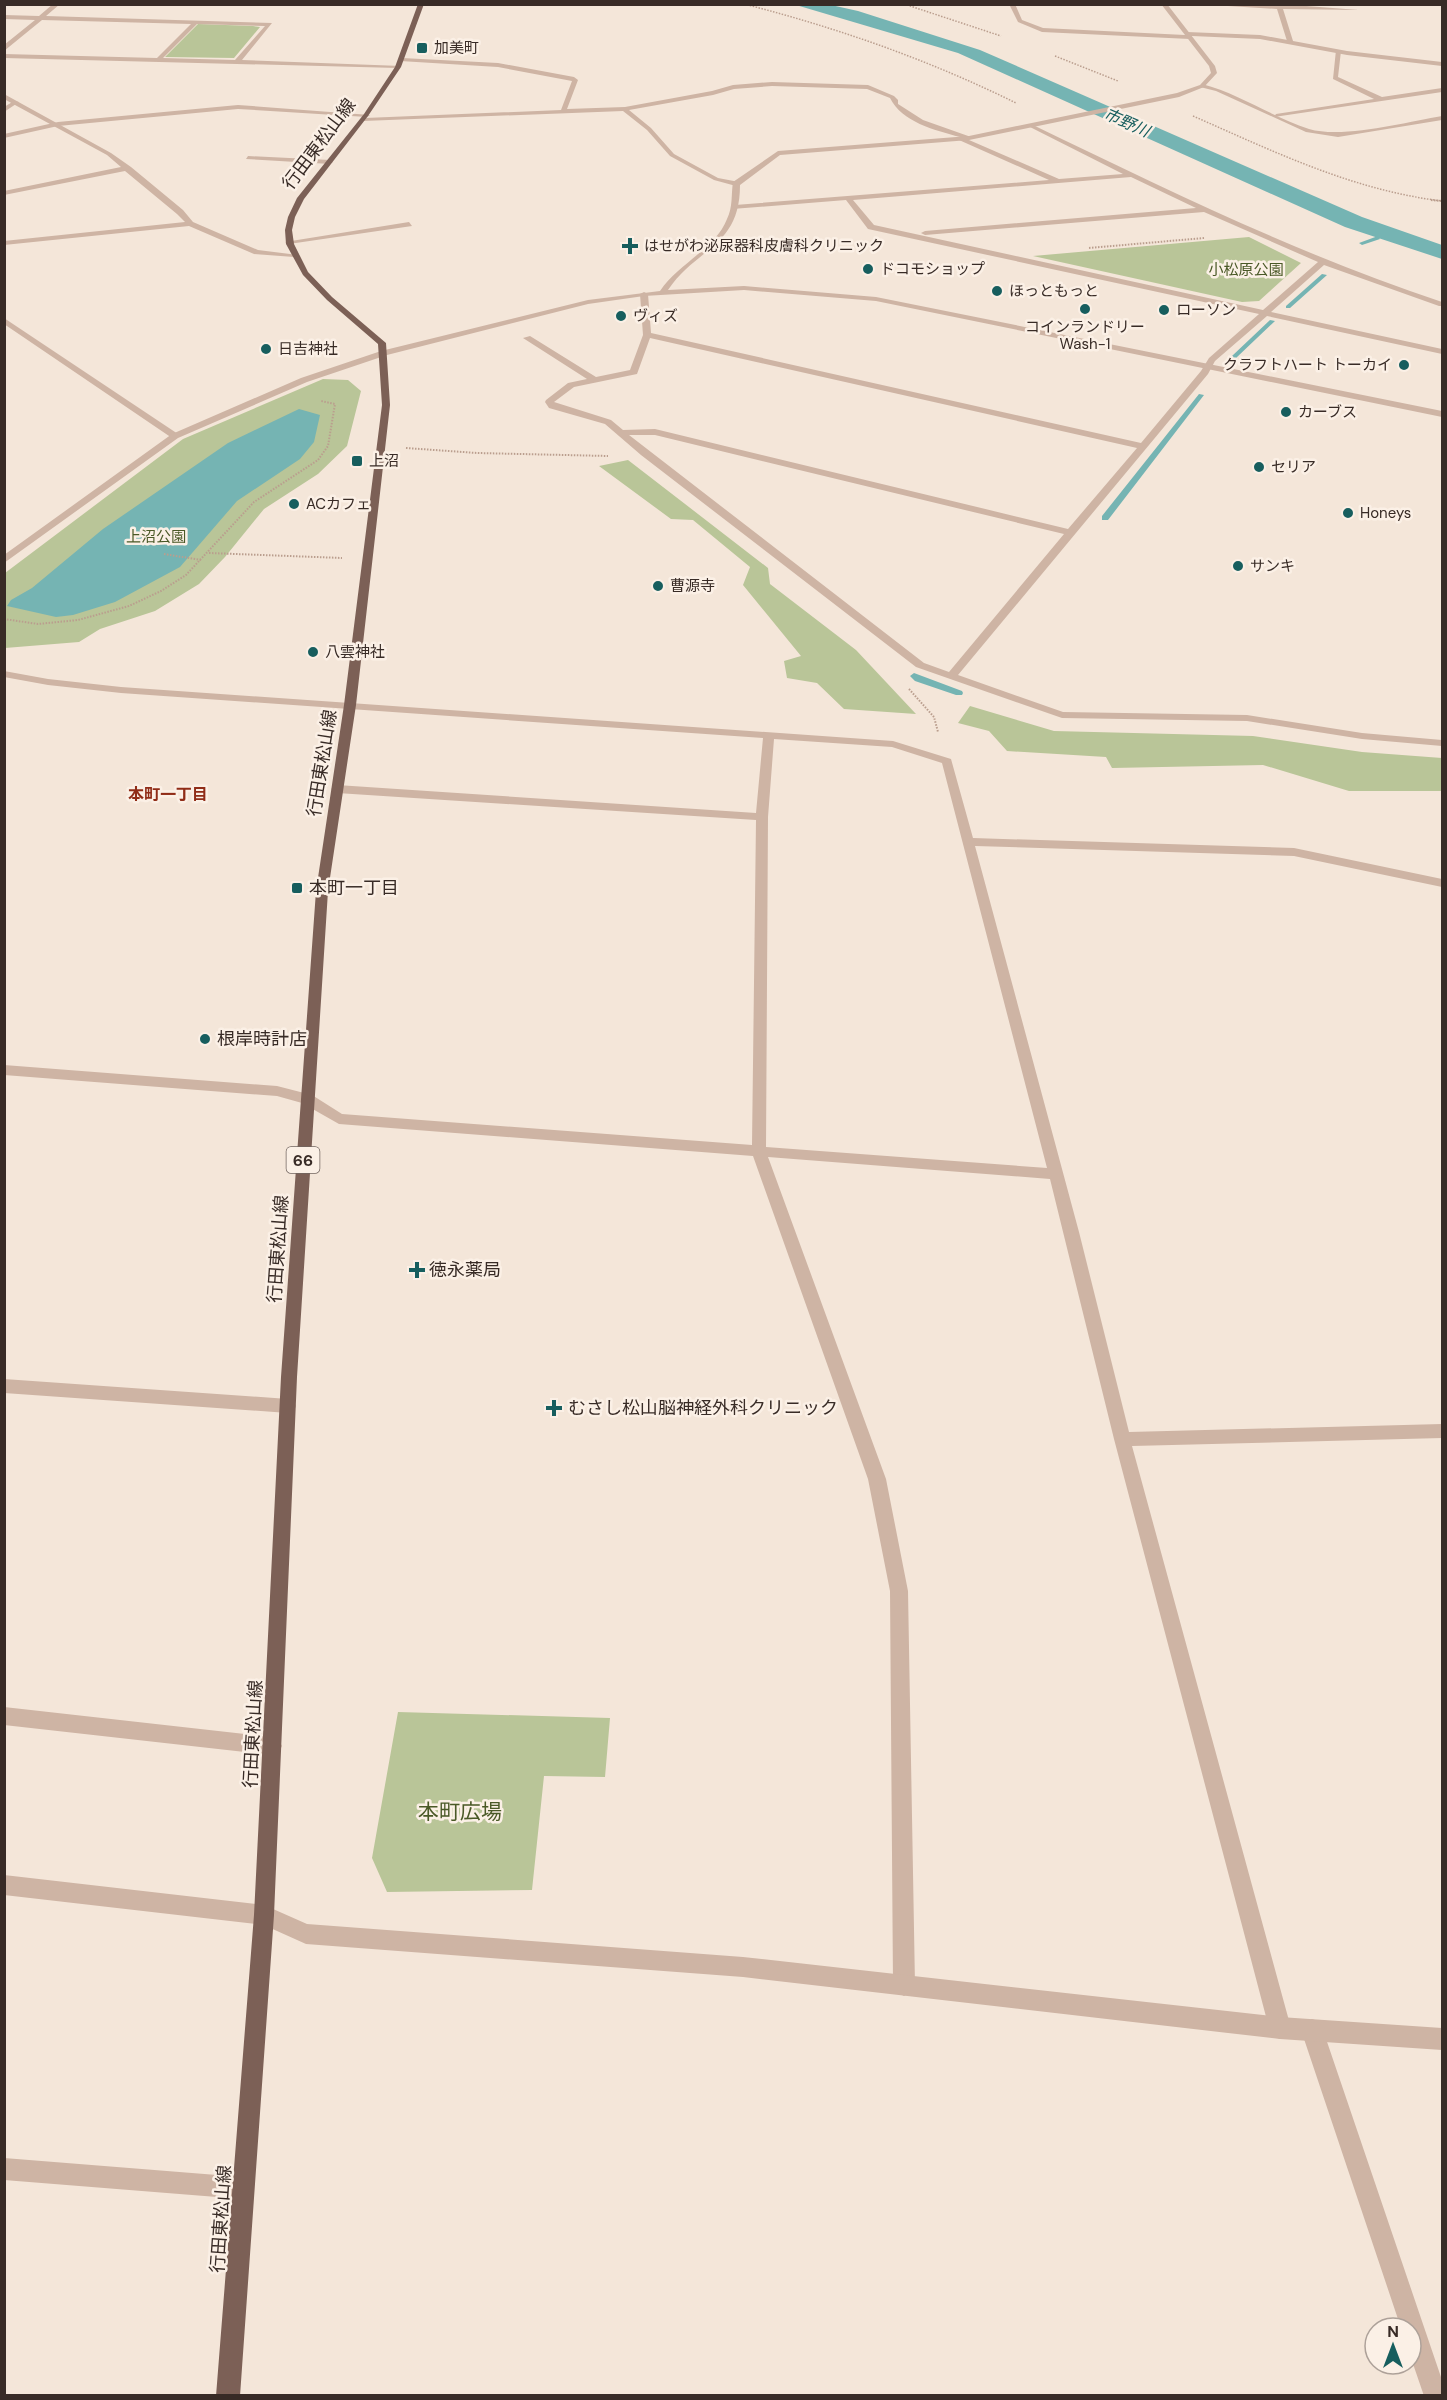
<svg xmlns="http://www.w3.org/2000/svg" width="1447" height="2400" font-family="'DM Sans','Noto Sans JP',sans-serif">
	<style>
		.green { fill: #b9c598 }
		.water { fill: #75b4b3 }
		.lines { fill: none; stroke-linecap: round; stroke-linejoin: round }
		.stream { fill: #75b4b3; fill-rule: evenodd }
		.path-far1 { stroke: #ba9e8e; stroke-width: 1.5; stroke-dasharray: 1.5 1.5; stroke-linecap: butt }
		.path { stroke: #ba9e8e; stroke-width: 2; stroke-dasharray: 1.5 1.5; stroke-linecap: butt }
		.service { fill: #ceb4a4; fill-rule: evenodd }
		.minor { fill: #ceb4a4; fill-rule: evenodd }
		.tertiary { fill: #ceb4a4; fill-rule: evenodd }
		.primary { fill: #7c6056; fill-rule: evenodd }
		.poi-dot { fill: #175e5e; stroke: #fbf0e6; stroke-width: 2 }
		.labels { text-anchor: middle; stroke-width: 5; stroke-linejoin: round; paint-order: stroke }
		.far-poi-label { font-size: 15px; fill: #382b26; stroke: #fbf0e6; text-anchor: start }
		.far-park-label { font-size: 15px; fill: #4a5927; stroke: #fbf0e6 }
		.far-water-label { font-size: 16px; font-style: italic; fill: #175e5e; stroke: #fbf0e6 }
		.far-neighbourhood-label { font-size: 16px; font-weight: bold; fill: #902c17; stroke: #fbf0e6 }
		.shield { fill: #fbf0e6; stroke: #726660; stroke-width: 1.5 }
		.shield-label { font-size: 16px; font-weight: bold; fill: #382b26 }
		.street-label { font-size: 18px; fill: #382b26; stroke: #fbf0e6 }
		.poi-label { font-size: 18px; fill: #382b26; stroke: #fbf0e6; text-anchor: start }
		.near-park-label { font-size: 21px; fill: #4a5927; stroke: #fbf0e6 }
	</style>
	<rect width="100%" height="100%" fill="#f4e6d9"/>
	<!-- green -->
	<path class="green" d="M 198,24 L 253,26 L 260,27 L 234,58 L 165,57 Z
		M 1249,237 L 1301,263 L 1259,301 L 1242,302 L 1033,256 Z
		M 323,379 L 348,380 L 361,391 L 347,446 L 318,474 L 264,509 L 225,557 L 199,584 L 155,611 L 100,629 L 79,642 L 5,648 L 5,573 L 183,439 Z
		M 628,460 L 768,568 L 770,584 L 856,650 L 916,714 L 844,709 L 817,683 L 787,678 L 784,661 L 801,656 L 743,585 L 750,567 L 693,520 L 671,519 L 599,466 Z
		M 970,706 L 1054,731 L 1253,736 L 1362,752 L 1442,758 L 1442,791 L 1349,791 L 1263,765 L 1112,768 L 1106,757 L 1007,751 L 989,731 L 958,723 Z
		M 398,1712 L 610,1718 L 605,1777 L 544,1776 L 532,1890 L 387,1892 L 372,1858 Z"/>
	<!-- water -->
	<path class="water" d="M 796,5 L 831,5 L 858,11 L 980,50 L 1362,217 L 1442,245 L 1442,259 L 1345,227 L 958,53 Z
		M 299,409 L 320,415 L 314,442 L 300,459 L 237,501 L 180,567 L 115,602 L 73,615 L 56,617 L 7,606 L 11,600 L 32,588 L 103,529 L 228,443 Z"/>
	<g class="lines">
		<!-- stream -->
		<path class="stream" d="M 1378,236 L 1380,239 L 1362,245 L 1359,243 Z
			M 1322,274 L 1327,275 L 1290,308 L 1286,308 L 1286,306 Z
			M 1270,320 L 1275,321 L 1236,358 L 1232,358 L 1232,356 Z
			M 1199,394 L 1204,395 L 1108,520 L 1102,520 L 1102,516 Z
			M 914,673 L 962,691 L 963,693 L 962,695 L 956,695 L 915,681 L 910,676 Z"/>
		<!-- path-far1 -->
		<path class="path-far1" d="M 744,4 C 838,28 929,60 1016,103
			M 904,4 L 1001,36
			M 1055,56 L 1118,81
			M 1193,116 C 1275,152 1352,190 1442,201"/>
		<!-- path -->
		<path class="path" d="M 1431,200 L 1442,201
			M 1089,248 L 1204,238
			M 406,448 L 477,453 L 608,456
			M 209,553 L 342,558
			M 164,554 L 201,560
			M 4,619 L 38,624 L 78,620 L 129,606 L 161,591 L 186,575 L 254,502 L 318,460 L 328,446 L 335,404 L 321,401
			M 909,689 L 934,717 L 938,732"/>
		<!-- service -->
		<path class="service" d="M 1280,4 L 1359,10 L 1283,9 L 1293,41 L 1290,43 L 1287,41 L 1277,9 L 1196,4 Z
			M 1336,50 L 1341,51 L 1338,77 L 1382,97 L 1442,88 L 1442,92 L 1274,117 L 1276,114 L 1374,99 L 1333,79 Z
			M 14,101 L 19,102 L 4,112 L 4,107 Z
			M 4,2158 L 242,2177 L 250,2180 L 253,2188 L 250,2196 L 242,2199 L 4,2180 Z"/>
		<!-- minor -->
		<path class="minor" d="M 53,4 L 60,4 L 46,16 L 272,23 L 242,60 L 401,66 L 398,68 L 4,58 L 4,54 L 157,58 L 191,24 L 42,20 L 4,51 L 4,45 L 35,20 L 4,19 L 4,15 L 39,16 ZM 197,24 L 265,26 L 235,60 L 163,58 Z
			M 1009,4 L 1015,4 L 1022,20 L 1043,28 L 1185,35 L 1187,32 L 1260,35 L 1347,51 L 1442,62 L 1442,66 L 1347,55 L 1260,39 L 1192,36 L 1190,39 L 1042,32 L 1018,22 Z
			M 402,58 L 498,63 L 574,77 L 578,80 L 567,109 L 625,107 L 712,91 L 733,85 L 772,82 L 868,85 L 894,96 L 898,100 L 898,104 L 923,120 L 971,137 L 969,140 L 1059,179 L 1123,174 L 1028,126 L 1033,125 C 1168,190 1300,255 1442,302 L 1442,306 L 1439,306 L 1324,265 L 1271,312 L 1442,349 L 1442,354 L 1267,316 L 1215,361 L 1208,374 L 958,675 L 1063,712 L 1247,715 L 1362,733 L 1442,740 L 1442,746 L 1362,739 L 1247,721 L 1062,718 L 916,667 L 641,455 L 605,424 L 549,408 L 545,402 L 546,400 L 568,383 L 587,379 L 523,338 L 530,336 L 596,377 L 630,370 L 643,335 L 640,294 L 644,292 L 648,294 L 651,333 L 1141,443 L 1201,371 L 1209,358 L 1259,314 L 868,229 L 846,200 L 732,209 L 735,205 L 1049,180 L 959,140 L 960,137 C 934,130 902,122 890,98 L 867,89 L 772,86 L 734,89 L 713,95 L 629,110 L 651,128 L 674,154 L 718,178 L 739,182 L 736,186 L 714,180 L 670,156 L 647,130 L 623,111 L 363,121 L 365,118 L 561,110 L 572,81 L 498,67 L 400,61 ZM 1131,177 L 1196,208 L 925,231 L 921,233 L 925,235 L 1204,212 L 1318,262 L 1263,310 L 874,225 L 853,200 ZM 650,338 L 1137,448 L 1068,529 L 655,429 L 623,430 L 611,420 L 554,402 L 574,387 L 637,374 ZM 629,435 L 655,435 L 1064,534 L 949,672 L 924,663 Z
			M 1202,84 C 1240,94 1272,117 1309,129 C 1343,139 1406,122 1442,116 L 1442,120 L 1338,137 L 1306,132 L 1216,91 L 1200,87 Z
			M 4,94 L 111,153 L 131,167 L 183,210 L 193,222 L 258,250 L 298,255 L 294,257 L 254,254 L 189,226 L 4,245 L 4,241 L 185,222 L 177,214 L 125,171 L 4,195 L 4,191 L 121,167 L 107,155 L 4,99 Z
			M 248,156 L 330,160 L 333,162 L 330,164 L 246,159 Z
			M 409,222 L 412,226 L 289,244 L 285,242 Z
			M 4,318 L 178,434 L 180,436 L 172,438 L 4,324 Z
			M 4,671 L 48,679 L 121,687 L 893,741 L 951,759 L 973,838 L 1294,848 L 1442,879 L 1442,887 L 1294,856 L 975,846 L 1079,1232 L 1129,1432 L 1442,1424 L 1442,1438 L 1132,1446 L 1291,2028 L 1288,2036 L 1280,2039 L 1272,2036 L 1269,2028 L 1114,1439 L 1050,1179 L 768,1157 L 886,1479 L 908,1591 L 915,1985 L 911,1992 L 904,1996 L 897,1992 L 893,1985 L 890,1591 L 868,1479 L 753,1156 L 339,1124 L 302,1103 L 277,1096 L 4,1075 L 4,1065 L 277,1086 L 312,1095 L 342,1114 L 752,1145 L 756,820 L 337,793 L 331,789 L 337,785 L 756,813 L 763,738 L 121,693 L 48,685 L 4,677 ZM 774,739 L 892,747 L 942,763 L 1047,1168 L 766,1147 L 768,817 Z
			M 4,1379 L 288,1399 L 294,1401 L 296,1406 L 294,1411 L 288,1413 L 4,1393 Z
			M 4,1707 L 272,1737 L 279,1740 L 282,1746 L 279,1752 L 272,1755 L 4,1725 Z
			M 4,1875 L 264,1905 L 271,1908 L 274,1915 L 271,1922 L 264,1925 L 4,1895 Z
			M 1312,2019 L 1320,2022 L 1323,2030 L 1442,2380 L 1442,2396 L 1424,2396 L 1411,2358 L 1411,2328 L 1401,2328 L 1301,2030 L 1304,2022 Z"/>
		<!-- tertiary -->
		<path class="tertiary" d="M 1161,4 L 1167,4 L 1215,66 L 1217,73 L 1204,87 L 1179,97 L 969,140 L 780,155 L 740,185 C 740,247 697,247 668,290 L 744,286 L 876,297 L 1442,411 L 1442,417 L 876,301 L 744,290 L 644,296 L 588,304 L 387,355 L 307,382 L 178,438 L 4,563 L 4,555 L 172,434 L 301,378 L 381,351 L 588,300 L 660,291 C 678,264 716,248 727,219 C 733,207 731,195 733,182 L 778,151 L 969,136 L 1177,93 L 1200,85 L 1211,73 L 1209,66 Z
			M 238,105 L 370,115 L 367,117 L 238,109 L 58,126 L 4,138 L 4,134 L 58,122 Z
			M 264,1905 L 307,1924 L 743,1957 L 1280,2017 L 1442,2028 L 1442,2050 L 1280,2039 L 743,1977 L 306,1944 L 257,1922 L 254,1915 L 257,1908 Z"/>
		<!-- primary -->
		<path class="primary" d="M 418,4 L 424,4 L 401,67 L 368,116 L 304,199 L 295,217 L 292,230 L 294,244 L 308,272 L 332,297 L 386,343 L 390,405 L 356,705 L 328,891 L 297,1377 L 274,1915 L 240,2396 L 216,2396 L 254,1915 L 281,1377 L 316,891 L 344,705 L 382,405 L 378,344 L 327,300 L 303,275 L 286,244 L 285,230 L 288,217 L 297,198 L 364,114 L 395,67 Z"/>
	</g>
	<!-- markers -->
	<g class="poi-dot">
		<rect x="416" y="42" width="12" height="12" rx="3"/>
		<path d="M627 237h6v6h6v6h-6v6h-6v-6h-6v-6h6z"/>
		<circle cx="868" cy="269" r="6"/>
		<circle cx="997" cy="291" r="6"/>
		<circle cx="1085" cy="309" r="6"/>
		<circle cx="1164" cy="310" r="6"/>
		<circle cx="621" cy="316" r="6"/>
		<circle cx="266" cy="349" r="6"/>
		<circle cx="1404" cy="365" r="6"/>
		<circle cx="1286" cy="412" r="6"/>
		<rect x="351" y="455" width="12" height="12" rx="3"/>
		<circle cx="1259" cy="467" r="6"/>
		<circle cx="294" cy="504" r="6"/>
		<circle cx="1348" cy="513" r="6"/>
		<circle cx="1238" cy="566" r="6"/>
		<circle cx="658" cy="586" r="6"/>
		<circle cx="313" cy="652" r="6"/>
		<rect x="291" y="882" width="12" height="12" rx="3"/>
		<circle cx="205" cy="1039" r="6"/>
		<path d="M414 1261h6v6h6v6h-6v6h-6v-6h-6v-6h6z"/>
		<path d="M551 1399h6v6h6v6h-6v6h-6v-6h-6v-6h6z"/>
	</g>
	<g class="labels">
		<!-- far-poi labels -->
		<g class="far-poi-label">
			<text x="434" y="53">加美町</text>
			<text x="644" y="251">はせがわ泌尿器科皮膚科クリニック</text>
			<text x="880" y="274">ドコモショップ</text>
			<text x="1009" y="296">ほっともっと</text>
			<text x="1176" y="315">ローソン</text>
			<text x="633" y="321">ヴィズ</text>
			<text x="1085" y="332" text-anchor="middle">コインランドリー<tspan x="1085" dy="17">Wash-1</tspan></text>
			<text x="278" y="354">日吉神社</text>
			<text x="1392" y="370" text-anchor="end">クラフトハート トーカイ</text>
			<text x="1298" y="417">カーブス</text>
			<text x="369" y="466">上沼</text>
			<text x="1271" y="472">セリア</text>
			<text x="306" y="509">ACカフェ</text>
			<text x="1360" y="518">Honeys</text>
			<text x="1250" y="571">サンキ</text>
			<text x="670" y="591">曹源寺</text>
			<text x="325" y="657">八雲神社</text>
		</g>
		<!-- far-park labels -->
		<g class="far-park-label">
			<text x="1246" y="275">小松原公園</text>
			<text x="156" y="542">上沼公園</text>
		</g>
		<!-- far-water labels -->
		<g class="far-water-label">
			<text transform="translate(1127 122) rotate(24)" y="6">市野川</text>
		</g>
		<!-- far-neighbourhood labels -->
		<g class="far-neighbourhood-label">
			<text x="168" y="800">本町一丁目</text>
		</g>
		<!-- shield labels -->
		<rect class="shield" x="286.5" y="1147" width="33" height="26" rx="4.5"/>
		<g class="shield-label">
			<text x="303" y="1166">66</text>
		</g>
		<!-- street labels -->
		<g class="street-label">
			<text transform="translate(319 144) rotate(-53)" y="6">行田東松山線</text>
			<text transform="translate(322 763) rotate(-81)" y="6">行田東松山線</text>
			<text transform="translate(278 1249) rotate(-86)" y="6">行田東松山線</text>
			<text transform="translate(253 1734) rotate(-87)" y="6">行田東松山線</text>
			<text transform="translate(221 2219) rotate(-86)" y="6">行田東松山線</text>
		</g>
		<!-- poi labels -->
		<g class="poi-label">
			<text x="309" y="894">本町一丁目</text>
			<text x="217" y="1045">根岸時計店</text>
			<text x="429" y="1276">徳永薬局</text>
			<text x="568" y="1414">むさし松山脳神経外科クリニック</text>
		</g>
		<!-- near-park labels -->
		<g class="near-park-label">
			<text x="460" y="1819">本町広場</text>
		</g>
	</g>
	<!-- border -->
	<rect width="1447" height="2400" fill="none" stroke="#382b26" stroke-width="12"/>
	<!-- north arrow -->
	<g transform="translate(1393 2346)"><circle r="28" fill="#fbf0e6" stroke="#ada199" stroke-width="1.5"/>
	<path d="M0-4.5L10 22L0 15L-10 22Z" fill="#175e5e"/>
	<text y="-9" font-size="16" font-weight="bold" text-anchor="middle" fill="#382b26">N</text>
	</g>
</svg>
